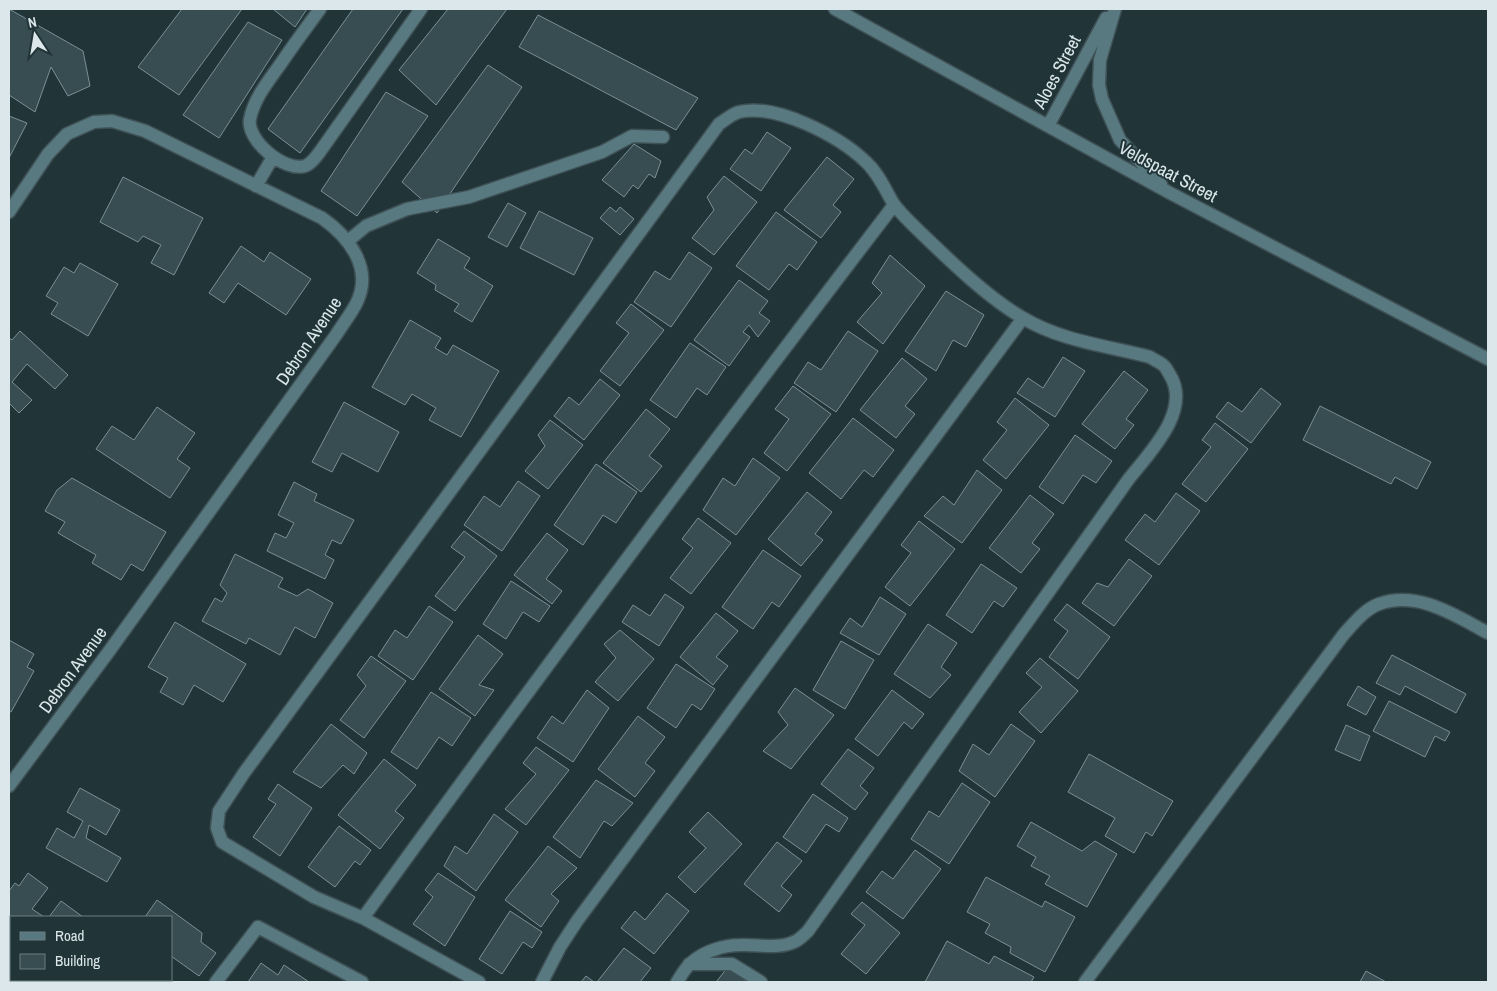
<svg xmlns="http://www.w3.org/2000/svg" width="1497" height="991" font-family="'Archivo Narrow',sans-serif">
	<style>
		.building { fill: #384d51; stroke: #799094 }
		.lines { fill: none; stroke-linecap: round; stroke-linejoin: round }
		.minor-casing { stroke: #3f5155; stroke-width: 15 }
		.minor { stroke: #587980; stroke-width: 12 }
		.labels { text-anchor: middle; stroke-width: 4; stroke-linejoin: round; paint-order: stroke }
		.street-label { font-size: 18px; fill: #dbe7ea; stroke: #213539 }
	</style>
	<rect width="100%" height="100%" fill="#213539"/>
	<!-- building -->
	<path class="building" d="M 9,9 L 83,51 L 90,86 L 68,96 L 51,67 L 35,112 L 9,95 Z
		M 182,9 L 242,9 L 179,95 L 138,67 Z
		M 273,9 L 307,9 L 295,27 Z
		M 353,9 L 403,9 L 300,153 L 268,129 Z
		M 448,9 L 507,9 L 436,105 L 399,70 Z
		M 538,15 L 698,98 L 676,130 L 519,47 Z
		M 248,22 L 282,40 L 219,138 L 183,115 Z
		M 488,65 L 522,87 L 437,213 L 402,182 Z
		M 386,92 L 428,116 L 357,216 L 321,191 Z
		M 9,116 L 27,123 L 9,158 Z
		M 767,132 L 791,148 L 761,191 L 730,169 L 745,149 L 752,154 Z
		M 634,144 L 661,161 L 655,178 L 649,174 L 638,189 L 633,185 L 624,197 L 602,180 Z
		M 827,157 L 854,179 L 833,205 L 841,212 L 821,238 L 784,210 Z
		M 724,176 L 757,202 L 714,255 L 692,238 L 714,210 L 707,197 Z
		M 123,177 L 203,218 L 174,275 L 151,263 L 161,245 L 143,236 L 138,242 L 100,222 Z
		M 508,203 L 526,213 L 507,247 L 488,237 Z
		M 610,207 L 616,212 L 620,207 L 634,219 L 620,235 L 600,218 Z
		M 539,211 L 593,238 L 574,275 L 520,248 Z
		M 776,212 L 817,242 L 797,270 L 789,264 L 769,290 L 736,266 Z
		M 438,239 L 470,258 L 464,268 L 493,286 L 472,322 L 454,311 L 459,304 L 435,290 L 436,285 L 417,273 Z
		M 241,246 L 264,262 L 270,252 L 311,279 L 286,315 L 238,283 L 224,303 L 209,293 Z
		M 689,252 L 712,268 L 671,327 L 634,302 L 655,271 L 670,280 Z
		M 890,255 L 925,286 L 883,344 L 857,322 L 882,293 L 872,283 Z
		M 80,263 L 118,284 L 88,336 L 51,314 L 58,303 L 46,296 L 64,267 L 74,273 Z
		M 739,280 L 768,301 L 759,313 L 770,321 L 758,337 L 749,325 L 743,332 L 750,337 L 729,366 L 694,340 Z
		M 946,291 L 984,315 L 966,347 L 953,340 L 936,371 L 905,351 Z
		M 631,304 L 664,330 L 620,386 L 600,371 L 629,333 L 616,323 Z
		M 410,320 L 441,338 L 435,348 L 447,355 L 453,345 L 499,371 L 461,437 L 429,420 L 436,408 L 412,394 L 405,405 L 372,387 Z
		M 20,331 L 68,375 L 55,389 L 27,364 L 12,382 L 32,400 L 19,413 L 9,403 L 9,338 L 12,340 Z
		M 848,331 L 878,351 L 836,412 L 794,383 L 808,362 L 821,370 Z
		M 690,343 L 726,367 L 707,395 L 697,388 L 676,418 L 650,400 Z
		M 1063,357 L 1085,371 L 1055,417 L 1017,393 L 1028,378 L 1043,388 Z
		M 902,358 L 927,379 L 905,406 L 915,414 L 896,438 L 860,410 Z
		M 1124,371 L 1148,390 L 1126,419 L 1134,425 L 1115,449 L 1082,424 Z
		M 600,379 L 620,395 L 584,440 L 554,416 L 569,397 L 579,405 Z
		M 793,386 L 831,414 L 787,471 L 764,453 L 789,419 L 775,409 Z
		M 1261,388 L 1281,404 L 1251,443 L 1216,417 L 1228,402 L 1242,412 Z
		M 1015,398 L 1049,425 L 1006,479 L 983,460 L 1007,430 L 997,422 Z
		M 344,402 L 399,432 L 378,472 L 342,453 L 332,472 L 312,462 Z
		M 1320,406 L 1431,462 L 1417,489 L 1395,477 L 1391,484 L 1303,440 Z
		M 157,407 L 195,433 L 177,459 L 190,468 L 170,498 L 96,449 L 112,426 L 134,440 Z
		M 646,409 L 670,429 L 649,456 L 662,466 L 641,492 L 603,463 Z
		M 853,418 L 894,450 L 873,477 L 864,470 L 841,499 L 809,473 Z
		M 550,420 L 583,445 L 548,489 L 525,471 L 545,446 L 538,435 Z
		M 1215,423 L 1248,449 L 1206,502 L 1182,484 L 1211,447 L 1202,440 Z
		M 1075,435 L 1112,461 L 1096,483 L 1083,475 L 1063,504 L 1039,487 Z
		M 753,458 L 780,478 L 736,535 L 703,510 L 723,478 L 735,486 Z
		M 596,464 L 637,492 L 616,523 L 603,515 L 583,545 L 554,525 Z
		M 977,470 L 1002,490 L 962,543 L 924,516 L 943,496 L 954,505 Z
		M 72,478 L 166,532 L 143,571 L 131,564 L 121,580 L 92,563 L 96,555 L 58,533 L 65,522 L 45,511 L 57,490 Z
		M 518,481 L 540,496 L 502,551 L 464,525 L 484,496 L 500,507 Z
		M 294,482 L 317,494 L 314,501 L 354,520 L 341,544 L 332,540 L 325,555 L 334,560 L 325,579 L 267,551 L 275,533 L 286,538 L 294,523 L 278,515 Z
		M 807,492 L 832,512 L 815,534 L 823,540 L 801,566 L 768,539 Z
		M 1176,493 L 1200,511 L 1159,565 L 1125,540 L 1145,514 L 1155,522 Z
		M 1030,495 L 1054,514 L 1032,543 L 1040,549 L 1021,573 L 989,548 Z
		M 698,518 L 731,543 L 691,594 L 670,578 L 693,548 L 682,539 Z
		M 919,521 L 955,549 L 910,606 L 885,587 L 911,553 L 901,545 Z
		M 464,531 L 497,556 L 455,611 L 435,596 L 465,557 L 451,547 Z
		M 547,533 L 568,550 L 546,579 L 562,591 L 552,604 L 514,575 Z
		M 763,550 L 801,576 L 779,607 L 772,602 L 753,629 L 722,607 Z
		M 235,554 L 283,578 L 278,587 L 297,596 L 308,589 L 333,603 L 315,638 L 295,627 L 280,655 L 249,638 L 246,644 L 202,621 L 215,598 L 222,602 L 227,593 L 220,585 Z
		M 1129,559 L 1152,576 L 1114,626 L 1082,603 L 1097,583 L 1108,587 Z
		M 981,564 L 1017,588 L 1003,607 L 994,601 L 972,633 L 946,615 Z
		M 511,581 L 550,606 L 539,622 L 523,612 L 506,639 L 483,624 Z
		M 665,594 L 684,607 L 659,646 L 622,622 L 633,605 L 650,616 Z
		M 880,597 L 906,614 L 879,655 L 840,633 L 850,618 L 862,627 Z
		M 1067,604 L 1110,637 L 1078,679 L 1049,657 L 1068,631 L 1054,620 Z
		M 429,606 L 453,622 L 413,680 L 378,656 L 395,630 L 407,638 Z
		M 716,613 L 738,631 L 716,657 L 728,666 L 713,685 L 680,657 Z
		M 175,622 L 246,664 L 223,702 L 194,685 L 183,705 L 160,692 L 168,678 L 148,667 Z
		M 928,624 L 957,643 L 941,667 L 951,675 L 930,698 L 894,674 Z
		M 620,630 L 654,659 L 618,701 L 595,682 L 616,658 L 604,644 Z
		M 478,635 L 503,654 L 479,685 L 494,690 L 475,716 L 439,689 Z
		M 9,640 L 34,654 L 27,667 L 34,671 L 11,712 L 9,711 Z
		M 841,641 L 874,660 L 845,709 L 813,690 Z
		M 1392,655 L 1466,694 L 1456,713 L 1405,686 L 1400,695 L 1376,683 Z
		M 371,656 L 406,681 L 364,738 L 340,720 L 366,686 L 357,675 Z
		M 1040,658 L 1078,691 L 1041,733 L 1019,712 L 1042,687 L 1026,673 Z
		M 676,664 L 715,689 L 701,710 L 692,704 L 676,728 L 647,708 Z
		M 1358,686 L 1376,697 L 1366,715 L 1347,705 Z
		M 795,688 L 834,715 L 791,769 L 763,751 L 788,725 L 778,712 Z
		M 587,690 L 609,708 L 573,762 L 537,738 L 552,716 L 563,724 Z
		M 892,690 L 924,714 L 912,729 L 904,722 L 878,756 L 855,739 Z
		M 431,692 L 471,718 L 452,746 L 439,737 L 417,769 L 391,752 Z
		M 1389,701 L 1450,732 L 1445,741 L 1435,736 L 1425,757 L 1373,731 Z
		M 638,716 L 665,737 L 645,763 L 655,771 L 635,797 L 598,769 Z
		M 331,724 L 367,753 L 354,774 L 343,765 L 321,788 L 293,772 Z
		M 1011,724 L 1035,741 L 995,797 L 959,771 L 973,744 L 989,755 Z
		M 1346,725 L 1370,736 L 1360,761 L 1335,750 Z
		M 536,747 L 569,770 L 526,825 L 505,809 L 536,774 L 523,763 Z
		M 848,749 L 874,768 L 860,786 L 868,793 L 855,810 L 821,784 Z
		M 1089,754 L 1173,801 L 1152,836 L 1146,832 L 1134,853 L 1105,836 L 1115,818 L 1068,792 Z
		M 384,759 L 416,785 L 395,811 L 404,818 L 380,849 L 338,815 Z
		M 596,780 L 633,803 L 612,826 L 604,821 L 580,858 L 553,837 Z
		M 962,783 L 990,802 L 949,864 L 911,839 L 929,811 L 939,817 Z
		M 278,784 L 312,808 L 280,856 L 253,837 L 276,804 L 268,799 Z
		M 80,788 L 120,810 L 106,835 L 89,825 L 86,838 L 121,858 L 107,882 L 46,848 L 57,828 L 74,838 L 83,821 L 67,812 Z
		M 813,794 L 848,818 L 839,832 L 826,824 L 806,853 L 783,837 Z
		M 708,812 L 742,844 L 695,893 L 678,877 L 706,848 L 689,832 Z
		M 494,814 L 518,832 L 476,891 L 444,866 L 455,846 L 467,854 Z
		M 1031,822 L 1082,851 L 1095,841 L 1117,854 L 1087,907 L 1045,884 L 1050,876 L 1031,866 L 1036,857 L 1017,846 Z
		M 339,826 L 371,850 L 360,865 L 355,861 L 335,887 L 308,867 Z
		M 777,842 L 802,861 L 781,886 L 792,895 L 779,912 L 744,884 Z
		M 548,846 L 577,868 L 551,894 L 559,901 L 541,927 L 505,900 Z
		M 915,850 L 941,869 L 903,919 L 866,892 L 882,871 L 893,879 Z
		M 28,873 L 48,888 L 32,909 L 44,917 L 11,917 L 11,960 L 9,958 L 9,891 L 15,883 L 19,886 Z
		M 438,873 L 475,897 L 445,946 L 413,924 L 433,897 L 425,890 Z
		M 986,877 L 1042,907 L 1045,901 L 1075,917 L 1045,972 L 1010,953 L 1011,947 L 985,933 L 990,924 L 967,912 Z
		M 667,893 L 689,911 L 654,954 L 621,928 L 635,911 L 645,920 Z
		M 157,900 L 202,933 L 201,942 L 216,953 L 199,976 L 171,956 L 171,917 L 145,917 Z
		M 61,901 L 83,917 L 49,917 Z
		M 862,902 L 900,933 L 866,974 L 841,954 L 865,925 L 851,914 Z
		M 510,911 L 542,932 L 532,948 L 523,942 L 502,974 L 479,959 Z
		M 947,941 L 989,964 L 994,956 L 1034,977 L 1031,982 L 925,982 Z
		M 624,948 L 651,968 L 640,982 L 597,982 Z
		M 261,963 L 278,975 L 284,965 L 309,982 L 248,982 Z
		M 728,967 L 746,981 L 745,982 L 716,982 Z
		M 1366,971 L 1386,982 L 1360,982 Z
		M 586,976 L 594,982 L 581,982 Z
		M 121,980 L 171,980 L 173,982 L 125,982 Z"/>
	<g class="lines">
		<!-- minor casing -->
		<g class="minor-casing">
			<path id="minor" d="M 320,9 C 307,27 294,44 282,62 C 270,79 254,98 250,119 C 246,140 284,172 305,166 C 311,164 315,158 319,153 L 421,9
				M 835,9 L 1170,193 L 1488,359
				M 1115,9 L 1100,60 L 1099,85 L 1102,99 L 1120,140 L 1161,184
				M 1048,126 L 1106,18
				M 256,186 L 273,157
				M 9,212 L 48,154 L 67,134 L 94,122 L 112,121 L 145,131 L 322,218 C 349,237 373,268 357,302 C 351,314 343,324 336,335 L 110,650 L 9,786
				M 348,241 L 366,226 L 407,209 L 469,197 L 602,152 L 632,136 L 663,137
				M 363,918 C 537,678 714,440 894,205
				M 689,964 L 732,964 L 761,982
				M 216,982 L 258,927 L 362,982
				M 479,982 L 363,918 L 314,897 L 222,842 L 217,828 L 219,811 L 244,773 L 719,124 C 725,120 732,114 739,112 C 776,103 839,136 866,162 C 878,173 885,189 893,203 C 900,213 910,222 919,231 C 948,259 988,298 1023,318 C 1061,341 1108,346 1150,357 C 1154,360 1160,362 1163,365 C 1166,367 1168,372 1170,375 C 1192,411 1149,453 1128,480 L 808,931 C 804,935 800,939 796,941 C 779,950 759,944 741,945 C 724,945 704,951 691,963 C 685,968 681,976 677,982
				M 542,982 L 560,947 L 577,921 L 1023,318
				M 1085,982 L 1344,634 C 1354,623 1365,609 1379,604 C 1418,590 1456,616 1488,633"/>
		</g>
		<!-- minor -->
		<use href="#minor" class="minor"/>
	</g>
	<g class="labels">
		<!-- street labels -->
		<g class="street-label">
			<text transform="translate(1057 72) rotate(-62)" y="6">Aloes Street</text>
			<text transform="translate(1168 172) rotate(28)" y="6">Veldspaat Street</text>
			<text transform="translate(309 341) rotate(-56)" y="6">Debron Avenue</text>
			<text transform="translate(73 670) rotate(-54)" y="6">Debron Avenue</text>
		</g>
	</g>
	<!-- border -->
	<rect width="1497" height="991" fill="none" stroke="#dbe7ea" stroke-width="20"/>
	<!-- legend -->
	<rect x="10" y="916" width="162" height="65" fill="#213539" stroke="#6b7c80"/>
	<rect x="20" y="932" width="25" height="8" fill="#587980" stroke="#6b7c80"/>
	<text x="55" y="941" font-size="15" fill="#dbe7ea">Road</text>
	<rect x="20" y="954" width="25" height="15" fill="#384d51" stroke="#6b7c80"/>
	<text x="55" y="966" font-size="15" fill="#dbe7ea">Building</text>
	<!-- north arrow -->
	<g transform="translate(35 35) rotate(348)" stroke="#213539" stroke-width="4" paint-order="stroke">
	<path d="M0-4L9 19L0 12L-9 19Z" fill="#dbe7ea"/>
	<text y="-8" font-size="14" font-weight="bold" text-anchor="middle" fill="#dbe7ea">N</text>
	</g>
</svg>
